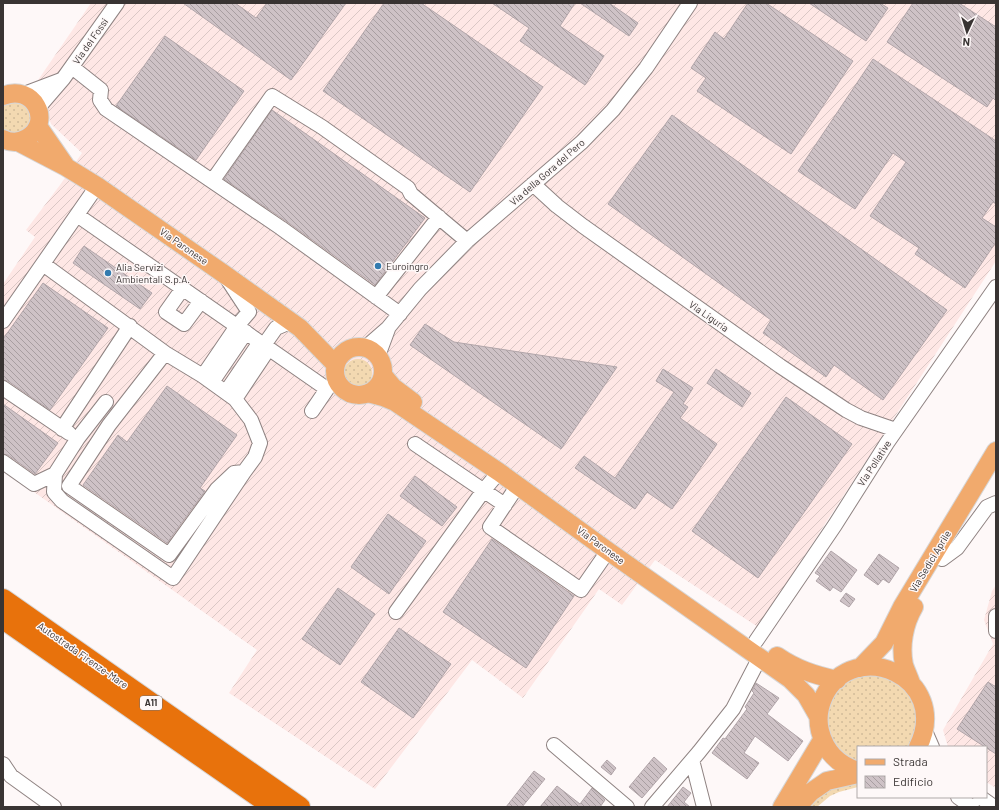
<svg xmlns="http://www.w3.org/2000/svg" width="999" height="810" font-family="Barlow,sans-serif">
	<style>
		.industrial { fill: url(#industrial-furrows) }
		.grass { fill: url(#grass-dots) }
		.building { fill: url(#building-back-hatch); stroke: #b1a5a9 }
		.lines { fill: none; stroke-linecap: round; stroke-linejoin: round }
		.minor-casing { stroke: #8f8382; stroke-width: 16 }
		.major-casing { stroke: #d7d6d6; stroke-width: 20 }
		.highway-casing { stroke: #d7d6d6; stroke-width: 22 }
		.minor { stroke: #fff; stroke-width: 14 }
		.major { stroke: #f1aa6d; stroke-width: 18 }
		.highway { stroke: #e8720c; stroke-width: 20 }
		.poi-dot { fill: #337baf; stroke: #fef8f8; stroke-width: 1.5 }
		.labels { text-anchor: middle; stroke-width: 3; stroke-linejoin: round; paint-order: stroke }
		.shield { fill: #fef8f8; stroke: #746f6e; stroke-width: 1 }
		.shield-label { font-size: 9px; font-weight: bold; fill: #393433 }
		.street-label { font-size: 10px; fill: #393433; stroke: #fef8f8 }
		.poi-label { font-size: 10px; fill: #393433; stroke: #fef8f8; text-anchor: start }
	</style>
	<defs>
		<pattern id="industrial-furrows" width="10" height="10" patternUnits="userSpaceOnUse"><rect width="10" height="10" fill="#fee7e5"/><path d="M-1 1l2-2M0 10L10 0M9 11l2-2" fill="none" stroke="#dac7c5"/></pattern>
		<pattern id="grass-dots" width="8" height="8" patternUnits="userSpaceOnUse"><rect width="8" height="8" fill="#f3d9b1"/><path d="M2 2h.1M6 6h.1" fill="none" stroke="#d1bb99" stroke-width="1.8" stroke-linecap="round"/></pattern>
		<pattern id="building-back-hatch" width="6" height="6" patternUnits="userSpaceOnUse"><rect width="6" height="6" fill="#cec2c6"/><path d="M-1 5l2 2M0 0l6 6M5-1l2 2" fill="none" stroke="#a89ea1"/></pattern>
	</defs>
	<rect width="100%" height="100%" fill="#fef8f8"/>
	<!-- industrial -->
	<path class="industrial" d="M 91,3 L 996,3 L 996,261 L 758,627 L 655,560 L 622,605 L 599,589 L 523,698 L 472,660 L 375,789 L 229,693 L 257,650 L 3,470 L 3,284 L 35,237 L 26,230 L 60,185 L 82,153 L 51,124 L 36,83 Z
		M 996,585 L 996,788 L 986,782 L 986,747 L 948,747 L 943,730 L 993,644 L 984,620 L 992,591 Z"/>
	<!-- grass -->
	<path class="grass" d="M 6,102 L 26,103 L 32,120 L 22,134 L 3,132 L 3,104 Z
		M344 373a14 14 0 1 1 28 0a14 14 0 1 1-28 0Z
		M 872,675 L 892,680 L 908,693 L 913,702 L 918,722 L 910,747 L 858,747 L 858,767 L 832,749 L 825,709 L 842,684 L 861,676 Z
		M 858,782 L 858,787 L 839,792 L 830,796 L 817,807 L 804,807 L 829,789 Z"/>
	<!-- building -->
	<path class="building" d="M 183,3 L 235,3 L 256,18 L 267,3 L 346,3 L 291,80 Z
		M 384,3 L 421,3 L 543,87 L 470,192 L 323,91 Z
		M 492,3 L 575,3 L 560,26 L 604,56 L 585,85 L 520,41 L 529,28 Z
		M 580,3 L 609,3 L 638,23 L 629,36 Z
		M 748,3 L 766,3 L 853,61 L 791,154 L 697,91 L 706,78 L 691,68 L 715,32 L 724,39 Z
		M 809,3 L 880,3 L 888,8 L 866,41 Z
		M 913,3 L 959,3 L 996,27 L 996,101 L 993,98 L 987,107 L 887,42 Z
		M 165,36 L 244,91 L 196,160 L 116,106 Z
		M 873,59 L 996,141 L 996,204 L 993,202 L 982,218 L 996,227 L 996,242 L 965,288 L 915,254 L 919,248 L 870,216 L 906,162 L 893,153 L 855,209 L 798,171 Z
		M 272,110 L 425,218 L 375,285 L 286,221 L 224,179 Z
		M 672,115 L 947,310 L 883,400 L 834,365 L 826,377 L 763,333 L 771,320 L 608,204 Z
		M 84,246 L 152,293 L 140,309 L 73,263 Z
		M 43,283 L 108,328 L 50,410 L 8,381 L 3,380 L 3,339 Z
		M 425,324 L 454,342 L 617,367 L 561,449 L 410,345 Z
		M 663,369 L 693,388 L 683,404 L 688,407 L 680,418 L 717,444 L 672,509 L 647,492 L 635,509 L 575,468 L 584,456 L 615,478 L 674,392 L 656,381 Z
		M 716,369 L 751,393 L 742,407 L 707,383 Z
		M 167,386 L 237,435 L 200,488 L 205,491 L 167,543 L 83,485 L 118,435 L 127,442 Z
		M 786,397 L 852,444 L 758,578 L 692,531 Z
		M 3,404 L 58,443 L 35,474 L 8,455 L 3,454 Z
		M 415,476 L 457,507 L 442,526 L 400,496 Z
		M 388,514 L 426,541 L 389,594 L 351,567 Z
		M 492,539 L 574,596 L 526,668 L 443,612 Z
		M 831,551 L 857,570 L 841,592 L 833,587 L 830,591 L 816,581 L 820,576 L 815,573 Z
		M 879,554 L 899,568 L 889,583 L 883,579 L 878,585 L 864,575 Z
		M 338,588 L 375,614 L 340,665 L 302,639 Z
		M 846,593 L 855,599 L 849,607 L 840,601 Z
		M 399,628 L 451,664 L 413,718 L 361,682 Z
		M 988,682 L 996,687 L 996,754 L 957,729 Z
		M 756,683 L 779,698 L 767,714 L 803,741 L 788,761 L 755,736 L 744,753 L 759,763 L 747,779 L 712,753 L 723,738 L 725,739 L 747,709 L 745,707 L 754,693 L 752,691 Z
		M 654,757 L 667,769 L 642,798 L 629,787 Z
		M 607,760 L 616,768 L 611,775 L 601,767 Z
		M 534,771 L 545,779 L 522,807 L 506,807 Z
		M 557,786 L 580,804 L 592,788 L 605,800 L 600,807 L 540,807 Z
		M 683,787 L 691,793 L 684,802 L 690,807 L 667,807 Z"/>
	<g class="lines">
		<!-- minor casing -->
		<g class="minor-casing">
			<path id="minor" d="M 72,67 L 101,90 L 100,100 L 106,109 L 281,228 L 400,314
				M 24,94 L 61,80
				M 38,108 L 63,79 L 117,3
				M 213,180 L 272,96 L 322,127 L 408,188 L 411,194 L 467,241
				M 533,184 L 557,206 L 583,226 L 780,366 L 846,410 L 861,418 L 896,430
				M 77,215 L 327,389 L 312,411
				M 43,264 L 165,353 L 203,376 L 235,399 L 251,420 L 260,443 L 255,457 L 244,472 L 234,473 L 217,489 L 169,555 L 69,486 L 109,425 L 165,353
				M 183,288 L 166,312 L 184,324 L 201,301
				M 376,297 L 439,217
				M 3,321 L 97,186
				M 264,345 L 276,328 L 290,322
				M 365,348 L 388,328 L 420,289 L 467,241 L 582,142 L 613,110 L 646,68 L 690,3
				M 378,356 L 388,329
				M 203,376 L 237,326 L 249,312 L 228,280
				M 212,382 L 246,332
				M 3,388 L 69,433
				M 226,392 L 260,342
				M 235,399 L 269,348
				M 106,402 L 78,438 L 55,474 L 54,492 L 62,501 L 173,578 L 244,472
				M 62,429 L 130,326
				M 415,444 L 505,505
				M 3,462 L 34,484 L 55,474
				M 518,485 L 490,527 L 581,590 L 608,551
				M 942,559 L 957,548 L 987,507 L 996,503
				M 396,612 L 484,490 L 499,472
				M 996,616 L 996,631
				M 756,641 L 835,525 L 887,443 L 996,287
				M 925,731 L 932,747
				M 554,745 L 627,807
				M 692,760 L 704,807
				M 3,764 L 11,776 L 54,807
				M 958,797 L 972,807
				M 980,797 L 994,807
				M 652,807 L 699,752 L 733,709 L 760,657"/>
		</g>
		<!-- major casing -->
		<g class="major-casing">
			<path id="major" d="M 3,96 C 33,83 54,122 27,138 C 19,143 11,143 3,139
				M 38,126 L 65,165
				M 18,142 L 66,167 L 97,186 L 224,274 L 300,328 L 336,365
				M335 371a24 24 0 1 1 48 0a24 24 0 1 1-48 0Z
				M 383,375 L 393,387 L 413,402
				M 368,393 L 383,397 L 395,402 L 499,472 L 608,551 L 790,679 L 806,695 L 818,716
				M 777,656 C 796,669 814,675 837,680
				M 860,668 L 884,643 L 902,607 L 996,451
				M 911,683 C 909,677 906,671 904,665 C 900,646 904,624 914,607
				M 858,771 C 838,765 825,751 820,731 C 817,719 819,707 824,696 C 854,635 952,677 918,747
				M 782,807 L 822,740
				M 797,807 L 811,792 L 827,781 L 858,774"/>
		</g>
		<!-- highway casing -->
		<g class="highway-casing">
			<path id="highway" d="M 3,599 L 300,807
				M 3,619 L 273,807"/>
		</g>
		<!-- minor -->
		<use href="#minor" class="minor"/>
		<!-- major -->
		<use href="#major" class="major"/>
		<!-- highway -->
		<use href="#highway" class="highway"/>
	</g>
	<!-- markers -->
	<g class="poi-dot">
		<circle cx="378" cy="266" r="4"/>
		<circle cx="108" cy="273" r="4"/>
	</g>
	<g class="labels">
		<!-- shield labels -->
		<rect class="shield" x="140" y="696" width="22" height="14" rx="3"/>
		<g class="shield-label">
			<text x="151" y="706">A11</text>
		</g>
		<!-- street labels -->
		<g class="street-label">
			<text transform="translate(90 41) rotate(-55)" y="4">Via dei Fossi</text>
			<text transform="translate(547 172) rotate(-41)" y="4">Via della Gora del Pero</text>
			<text transform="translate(184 246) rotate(35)" y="4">Via Paronese</text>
			<text transform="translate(709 316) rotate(35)" y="4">Via Liguria</text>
			<text transform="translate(874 463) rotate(-57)" y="4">Via Pollative</text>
			<text transform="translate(601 545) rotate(36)" y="4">Via Paronese</text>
			<text transform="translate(930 561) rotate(-59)" y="4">Via Sedici Aprile</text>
			<text transform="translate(83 655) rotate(35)" y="4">Autostrada Firenze-Mare</text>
		</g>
		<!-- poi labels -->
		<g class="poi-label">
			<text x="386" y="270">Euroingro</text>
			<text x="116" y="271">Alia Servizi<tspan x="116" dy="12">Ambientali S.p.A.</tspan></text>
		</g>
	</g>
	<!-- border -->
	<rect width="999" height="810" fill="none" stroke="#393433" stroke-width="8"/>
	<!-- legend -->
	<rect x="857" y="746" width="130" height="52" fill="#fef8f8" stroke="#afaaa9"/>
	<rect x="865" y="759" width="20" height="6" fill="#f1aa6d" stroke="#afaaa9"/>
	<text x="893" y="766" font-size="12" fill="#393433">Strada</text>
	<rect x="865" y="776" width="20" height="12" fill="url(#building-back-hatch)" stroke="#afaaa9"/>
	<text x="893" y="786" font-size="12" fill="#393433">Edificio</text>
	<!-- north arrow -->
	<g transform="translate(967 32) rotate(184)" stroke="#fef8f8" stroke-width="3" paint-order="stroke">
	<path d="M0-3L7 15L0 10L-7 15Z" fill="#393433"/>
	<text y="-6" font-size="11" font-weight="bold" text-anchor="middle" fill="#393433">N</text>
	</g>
</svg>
